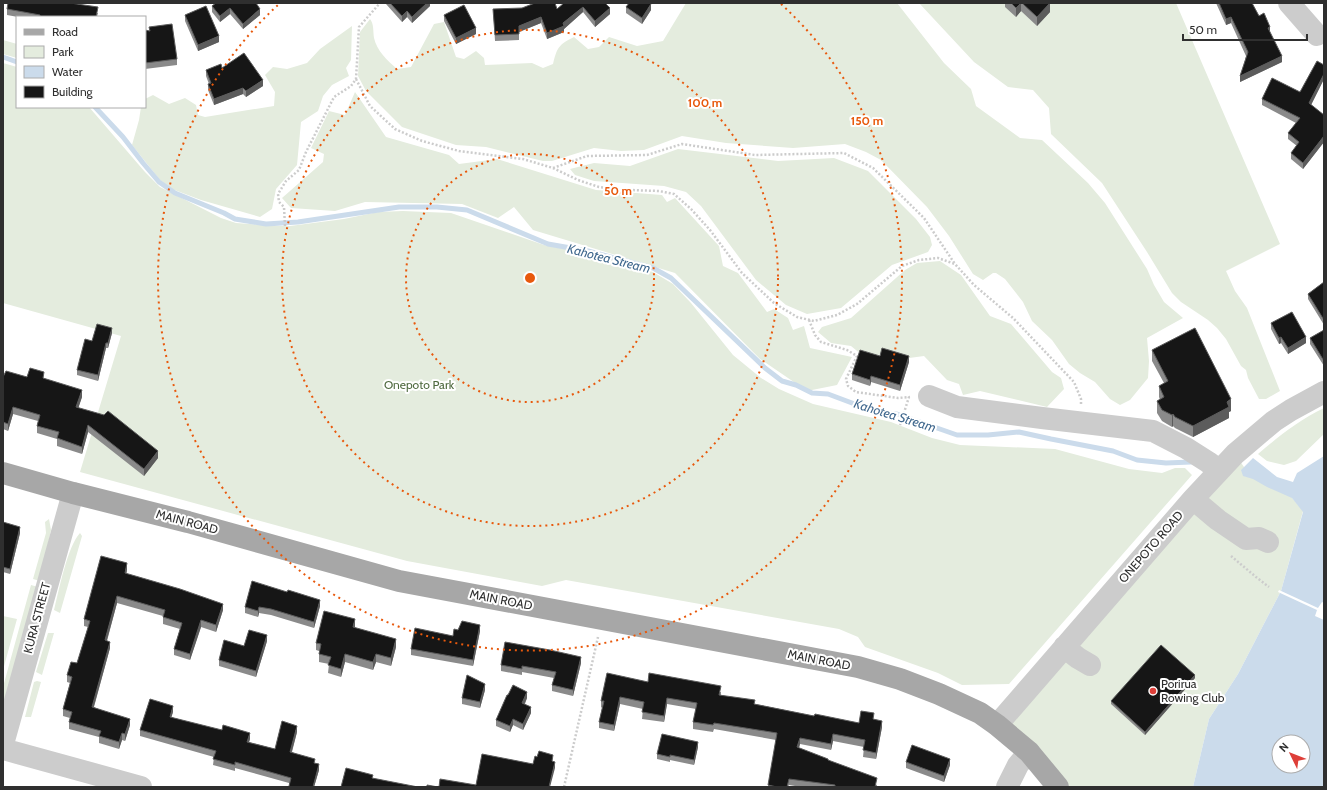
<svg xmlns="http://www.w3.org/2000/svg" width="1327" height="790" font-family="Cabin,sans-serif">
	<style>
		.green { fill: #e4ecde }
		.water { fill: #cbdbeb; fill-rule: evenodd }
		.pier { fill: #fff }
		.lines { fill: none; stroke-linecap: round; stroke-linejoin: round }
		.stream { stroke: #cbdbeb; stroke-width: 5 }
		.path { stroke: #ccc; stroke-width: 2.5; stroke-dasharray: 2 2; stroke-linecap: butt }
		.minor { stroke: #ccc; stroke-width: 22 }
		.major { stroke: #a7a7a7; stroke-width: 22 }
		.wall { fill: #8a8a8a }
		.shaded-wall { fill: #5c5c5c }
		.building { fill: #161616; stroke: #5c5c5c }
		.ring { fill: none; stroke: #e8590c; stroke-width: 2; stroke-dasharray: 2 4 }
		.poi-dot { fill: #de3f39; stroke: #fff; stroke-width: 1.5 }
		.labels { text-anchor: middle; stroke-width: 4; stroke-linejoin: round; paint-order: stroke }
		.park-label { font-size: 12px; fill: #4e693e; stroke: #fff }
		.street-label { font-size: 12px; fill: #2f2f2f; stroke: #fff }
		.poi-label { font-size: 12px; fill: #2f2f2f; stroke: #fff; text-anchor: start }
		.water-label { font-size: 13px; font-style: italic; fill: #40688e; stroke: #fff }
		.centre { fill: #e8590c; stroke: #fff; stroke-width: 2 }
		.ring-label { font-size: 12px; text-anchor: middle; font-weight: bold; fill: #e8590c; stroke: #fff; stroke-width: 4; stroke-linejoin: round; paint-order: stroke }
	</style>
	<rect width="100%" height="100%" fill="#fff"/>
	<!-- green -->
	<path class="green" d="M 686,3 L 897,3 L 944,63 L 971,89 L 976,106 L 1020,138 L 1042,140 L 1088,183 L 1105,203 L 1147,269 L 1154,285 L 1164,302 L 1183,318 L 1147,338 L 1149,361 L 1148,378 L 1130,400 L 1120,405 L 1110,399 L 1095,382 L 1080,373 L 1069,364 L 1052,340 L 1032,321 L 1023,302 L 1005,279 L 996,273 L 993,273 L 983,280 L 973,274 L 949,236 L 927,207 L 881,160 L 866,152 L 845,144 L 793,148 L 726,143 L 682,136 L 644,150 L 621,151 L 594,148 L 552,161 L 543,161 L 486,147 L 456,145 L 402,127 L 366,91 L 358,76 L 360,32 L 370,19 C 374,24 373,31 374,38 C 377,51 387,60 397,69 L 411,67 L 434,24 L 444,22 L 456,57 L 464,59 L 476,51 L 484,58 L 485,65 L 532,63 L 543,68 L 553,64 C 557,48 558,45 574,37 L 588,49 L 599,47 L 609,37 L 637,46 L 663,41 Z
		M 919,3 L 1176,3 L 1280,244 L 1226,271 L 1235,291 L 1247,308 L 1280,391 L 1266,399 L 1259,399 L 1248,378 L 1246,370 L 1241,366 L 1226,339 L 1217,328 L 1208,320 L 1181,302 L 1172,293 L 1147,252 L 1102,183 L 1051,134 L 1049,108 L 1033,90 L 1008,87 L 974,62 Z
		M 352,26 L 351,60 L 346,68 L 349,76 L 332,85 L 323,96 L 318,111 L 301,122 L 297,165 L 276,189 L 272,209 L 260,217 L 201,200 L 172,189 L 160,180 L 132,145 L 139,120 L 141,107 L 145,107 L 145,99 L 153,95 L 169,104 L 185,98 L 196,105 L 198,115 L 205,117 L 274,106 L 275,92 L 265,75 L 273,67 L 287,69 L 307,63 L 320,49 Z
		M 3,40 L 17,44 L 17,58 L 3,54 Z
		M 3,63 L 17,67 L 17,107 L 89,107 L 145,172 L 160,187 L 221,218 L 236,223 L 276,226 L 290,226 L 344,219 L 378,212 L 403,211 L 451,213 L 544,245 L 607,257 L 653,272 L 673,284 L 691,303 L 733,355 L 761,378 L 779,389 L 813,404 L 891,422 L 932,438 L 960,445 L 1055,449 L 1129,469 L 1162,473 L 1175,468 L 1185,468 L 1192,475 L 1009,684 L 962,685 L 938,673 L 865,647 L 858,637 L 839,629 L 566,580 L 542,586 L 407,561 L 80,472 L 121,336 L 3,303 Z
		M 355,92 L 386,137 L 449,155 L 459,164 L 497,159 L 596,190 L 662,195 L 667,202 L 675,198 L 719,246 L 723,266 L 738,273 L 767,312 L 774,309 L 788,318 L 793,330 L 804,326 L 810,348 L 852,357 L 837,385 L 807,391 L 760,359 L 675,273 L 533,230 L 514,207 L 498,218 L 462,204 L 365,202 L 335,211 L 291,208 L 282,198 L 323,162 L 324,154 L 311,148 L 329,111 L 345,115 Z
		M 678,149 L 778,161 L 834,158 L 868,171 L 916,219 L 930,237 L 932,245 L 928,252 L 892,265 L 841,308 L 807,314 L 786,305 L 756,280 L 701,206 L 686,192 L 664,186 L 594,181 L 575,175 L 570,169 L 594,163 L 630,166 Z
		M 940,261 L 961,275 L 990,316 L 1011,324 L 1052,372 L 1061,378 L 1064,389 L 1047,407 L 980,391 L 963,395 L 959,384 L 947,380 L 924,356 L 902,359 L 882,353 L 873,358 L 862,355 L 851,346 L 831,343 L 818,332 L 822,327 L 851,318 L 905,270 L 917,263 Z
		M 1324,408 L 1324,434 L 1296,461 L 1284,465 L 1267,461 L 1258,454 C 1279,436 1299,420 1324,408 Z
		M 1235,454 L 1244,467 L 1289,494 L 1303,511 L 1281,591 L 1238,674 L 1209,719 L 1193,787 L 1058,787 L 997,725 Z
		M 49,519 L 51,530 L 40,581 L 33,579 L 46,533 L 45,522 Z
		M 80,533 L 82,536 L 60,613 L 54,610 C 59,591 67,547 80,533 Z
		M 31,585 L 38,587 L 3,713 L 3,687 Z
		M 3,616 L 17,619 L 3,670 Z
		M 48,633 L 54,633 L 42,675 L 36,672 Z
		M 37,681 L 41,682 L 31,717 L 25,717 L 34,682 Z"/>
	<!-- water -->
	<path class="water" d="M 1324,456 L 1324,787 L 1193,787 L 1209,719 L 1238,674 L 1281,591 L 1303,512 L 1292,498 L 1267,487 L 1253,479 L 1243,476 L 1241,470 L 1253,458 L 1277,477 L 1293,482 L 1297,473 ZM 1279,742 L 1303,742 L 1303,766 L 1279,766 Z"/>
	<!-- pier -->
	<path class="pier" d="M 1279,590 L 1318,608 L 1322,602 L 1324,603 L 1324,620 L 1315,616 L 1317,610 L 1278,592 Z"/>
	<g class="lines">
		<!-- stream -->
		<path class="stream" d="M 3,57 L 17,62
			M 95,107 L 123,137 L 143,163 L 159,182 L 175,193 L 224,213 L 235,219 L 266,224 L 298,222 L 399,207 L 437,207 L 467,210 L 548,244 L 588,251 L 653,268 L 671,278 L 765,368 L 782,381 L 796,385 L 812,393 L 828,394 L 876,412 L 897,414 L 957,435 L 988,435 L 1019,432 L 1051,439 L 1113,451 L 1137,460 L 1166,463 L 1191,462"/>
		<!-- path -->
		<path class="path" d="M 356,79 L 370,106 L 395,129 L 422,141 L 459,151 L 523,159 L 553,168 L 578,180 L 599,187 L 630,190 L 659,191 L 674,194 L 691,209 L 710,230 L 742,273 L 774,303 L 797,317 L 814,321 L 837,315 L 857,304 L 902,266 L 919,260 L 938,258 L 955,264 L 974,285 L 1013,318 L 1074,382 L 1081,399 L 1081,405
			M 553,168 L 587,156 L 647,155 L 682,144 L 755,155 L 844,153 L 873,168 L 924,218 L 955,264
			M 285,226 L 284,207 L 279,202 L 278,194 L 286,181 L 299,170 L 306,152 L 334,97 L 351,86 L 356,79 L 359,27 L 380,3
			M 809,320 L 815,335 L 821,342 L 847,350 L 857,356 L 846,379 L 848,386 L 856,392 L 898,398 L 910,397
			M 900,425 L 909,397
			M 1231,556 L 1256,577 L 1269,587
			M 564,787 L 598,637"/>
		<!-- minor -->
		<path class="minor" d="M 1289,3 L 1317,35
			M 929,396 L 957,407 L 1042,418 L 1153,431 L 1186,448 L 1208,462 L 1219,470
			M 1193,499 L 1218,520 L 1246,539 L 1259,538 L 1268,542
			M 1064,647 L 1078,658 L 1090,665
			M 997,725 L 1193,499 L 1235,454 L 1274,421 L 1291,410 L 1324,392
			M 3,744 L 73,493
			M 3,749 L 141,787
			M 1007,787 L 1018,765 L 1029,752"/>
		<!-- major -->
		<path class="major" d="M 3,473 L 73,493 L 188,522 L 399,581 L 858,667 L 900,679 L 939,694 L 980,713 L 997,725 L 1029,752 L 1058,787"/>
	</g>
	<!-- wall -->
	<path class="wall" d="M 216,3 L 260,15 L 243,29 L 230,14 L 220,22 L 212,12 L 212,6 Z
		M 386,3 L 430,3 L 430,6 L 412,23 L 407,17 L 402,22 L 386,4 Z
		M 605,3 L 610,14 L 595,27 L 583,12 L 564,29 L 564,32 L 547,39 L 541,23 L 519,32 L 519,40 L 495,41 L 493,9 L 557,9 Z
		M 1005,3 L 1049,3 L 1050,12 L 1037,26 L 1021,11 L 1016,17 L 1005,7 Z
		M 1216,3 L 1252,3 L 1259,16 L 1270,33 L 1282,62 L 1240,82 L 1246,56 L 1231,23 L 1226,25 Z
		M 626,7 L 651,10 L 642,24 L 626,13 Z
		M 7,9 L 98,13 L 97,17 L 18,17 L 7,15 Z
		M 185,15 L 219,42 L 198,51 L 185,21 Z
		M 444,15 L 476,34 L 456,44 L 444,21 Z
		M 149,27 L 177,59 L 177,65 L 145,69 L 145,30 L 149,31 Z
		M 1324,65 L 1324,79 L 1311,105 L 1324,115 L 1324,142 L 1303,169 L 1291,159 L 1291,153 L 1297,146 L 1288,139 L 1288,133 L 1296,123 L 1262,105 L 1262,99 L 1300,92 Z
		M 222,68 L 263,86 L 246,97 L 243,94 L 214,105 L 208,90 L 208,84 L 209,84 L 206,76 L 206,70 Z
		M 1324,171 L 1324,181 L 1323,177 L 1323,172 Z
		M 1324,282 L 1324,325 L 1308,299 L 1308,294 Z
		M 1271,323 L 1306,343 L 1288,354 L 1281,343 L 1279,344 L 1271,329 Z
		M 1324,330 L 1324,366 L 1310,344 L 1310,338 Z
		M 112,333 L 108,348 L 106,348 L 98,381 L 77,375 L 77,370 L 92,341 Z
		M 1152,350 L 1231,411 L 1229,412 L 1229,418 L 1193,437 L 1175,428 L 1173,426 L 1172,427 L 1162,421 L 1157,413 L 1157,401 L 1160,400 L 1159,397 L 1159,386 L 1164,383 L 1152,361 Z
		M 880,356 L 909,362 L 900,391 L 871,382 L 870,386 L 852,380 L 852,374 Z
		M 3,377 L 27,377 L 44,379 L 82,397 L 78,408 L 158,458 L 144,476 L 88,432 L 82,454 L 57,446 L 57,439 L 37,433 L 37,426 L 38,421 L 13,414 L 8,431 L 3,429 Z
		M 3,522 L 20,533 L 10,574 L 3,572 Z
		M 127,570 L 126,574 L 223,610 L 216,632 L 201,627 L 190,660 L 174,655 L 174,649 L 180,629 L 163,624 L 163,616 L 117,603 L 107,641 L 110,648 L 94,707 L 130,725 L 125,741 L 122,740 L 119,749 L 99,743 L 99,737 L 69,729 L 69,722 L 70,718 L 63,716 L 63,709 L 70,683 L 67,682 L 67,675 L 77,663 L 88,627 L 84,626 L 84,619 Z
		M 287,592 L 320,606 L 314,628 L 271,615 L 259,613 L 258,617 L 245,613 L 245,607 Z
		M 355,627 L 355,628 L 396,647 L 391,666 L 376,662 L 373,670 L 345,662 L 341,677 L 328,673 L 329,664 L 319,662 L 319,651 L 316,650 L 316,643 Z
		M 458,630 L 480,631 L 473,666 L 411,655 L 411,649 L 453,636 Z
		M 267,641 L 256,677 L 219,666 L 219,660 L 244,646 Z
		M 581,663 L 573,696 L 552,691 L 552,685 L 554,678 L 522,672 L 522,675 L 501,671 L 501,665 Z
		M 1195,678 L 1145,735 L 1111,704 L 1111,701 Z
		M 648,682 L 721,692 L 721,695 L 755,704 L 814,716 L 859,723 L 874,719 L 882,727 L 876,759 L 863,757 L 864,747 L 833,741 L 831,750 L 800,744 L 799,748 L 828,760 L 877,785 L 877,787 L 801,787 L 789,785 L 788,787 L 768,787 L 776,740 L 714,729 L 713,732 L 693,729 L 693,722 L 696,709 L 667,704 L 664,722 L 642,719 L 643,709 L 620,704 L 614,731 L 599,728 L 599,722 L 602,708 L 601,707 L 601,701 Z
		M 485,690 L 480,708 L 462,704 L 462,698 Z
		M 508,695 L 527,698 L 525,704 L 531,713 L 523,730 L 513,725 L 510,732 L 496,726 L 496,720 Z
		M 173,712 L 171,717 L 250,739 L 249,742 L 275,749 L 297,732 L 292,752 L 315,763 L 319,770 L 314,787 L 289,787 L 289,783 L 235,768 L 235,771 L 213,765 L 214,757 L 140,736 L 140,730 Z
		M 698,747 L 694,765 L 670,760 L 670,762 L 657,759 L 657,754 Z
		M 906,762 L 950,765 L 944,782 L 906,768 Z"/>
	<!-- shaded-wall -->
	<path class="shaded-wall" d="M 427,3 L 430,3 L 430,6 L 412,23 L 412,17 Z
		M 1021,3 L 1021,11 L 1016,17 L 1016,8 Z
		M 1050,3 L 1050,12 L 1037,26 L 1037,17 Z
		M 651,4 L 651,10 L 642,24 L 642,18 Z
		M 583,7 L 583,12 L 564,29 L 564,32 L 547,39 L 547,33 L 563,23 Z
		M 230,8 L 230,14 L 220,22 L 220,16 Z
		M 610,8 L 610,14 L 595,27 L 595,21 Z
		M 260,9 L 260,15 L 243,29 L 243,24 Z
		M 407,11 L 407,17 L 402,22 L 402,16 Z
		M 541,17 L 541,23 L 519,32 L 519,26 Z
		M 1231,17 L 1231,23 L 1226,25 L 1226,19 Z
		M 1270,27 L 1270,33 L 1268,28 Z
		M 476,28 L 476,34 L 456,44 L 456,38 Z
		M 219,36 L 219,42 L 198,51 L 198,45 Z
		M 1282,56 L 1282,62 L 1240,82 L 1240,76 Z
		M 1324,74 L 1324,79 L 1309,109 L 1309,103 Z
		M 263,80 L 263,86 L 246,97 L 246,91 Z
		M 243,88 L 243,94 L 214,105 L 214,99 Z
		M 1324,136 L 1324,142 L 1303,169 L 1303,163 Z
		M 112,328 L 112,333 L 108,348 L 108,343 Z
		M 1281,337 L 1281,343 L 1279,344 L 1279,338 Z
		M 1306,337 L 1306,343 L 1288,354 L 1288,348 Z
		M 106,343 L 106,348 L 98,381 L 98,375 Z
		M 909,356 L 909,362 L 900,391 L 900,385 Z
		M 871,376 L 871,382 L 870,386 L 870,380 Z
		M 82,390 L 82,397 L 76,415 L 76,407 Z
		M 1231,399 L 1231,411 L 1229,412 L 1229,418 L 1193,437 L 1193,426 L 1227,402 Z
		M 13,407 L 13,414 L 8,431 L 8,424 Z
		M 1173,414 L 1173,426 L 1172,427 L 1172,415 Z
		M 88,425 L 88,432 L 82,454 L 82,447 Z
		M 158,451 L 158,458 L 144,476 L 144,469 Z
		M 20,527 L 20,533 L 10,574 L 10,569 Z
		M 127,563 L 127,570 L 125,580 L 125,573 Z
		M 117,596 L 117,603 L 105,647 L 105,640 Z
		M 320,600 L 320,606 L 314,628 L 314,622 Z
		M 223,604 L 223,610 L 216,632 L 216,625 Z
		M 259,607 L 259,613 L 258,617 L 258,611 Z
		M 355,619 L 355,627 L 353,635 L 353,627 Z
		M 201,620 L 201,627 L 190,660 L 190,654 Z
		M 480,625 L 480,631 L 473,666 L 473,660 Z
		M 267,635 L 267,641 L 256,677 L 256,671 Z
		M 396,639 L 396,647 L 391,666 L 391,658 Z
		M 110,642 L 110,648 L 92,713 L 92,707 Z
		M 345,654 L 345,662 L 341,677 L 341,669 Z
		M 376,654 L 376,662 L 373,670 L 373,662 Z
		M 581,657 L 581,663 L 573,696 L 573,690 Z
		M 1195,675 L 1195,678 L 1145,735 L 1145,732 Z
		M 485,684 L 485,690 L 480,708 L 480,702 Z
		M 527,692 L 527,698 L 522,709 L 522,703 Z
		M 620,697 L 620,704 L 614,731 L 614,725 Z
		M 667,698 L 667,704 L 664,722 L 664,716 Z
		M 173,706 L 173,712 L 170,722 L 170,717 Z
		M 531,707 L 531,713 L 523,730 L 523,724 Z
		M 130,719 L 130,725 L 125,741 L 125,734 Z
		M 513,719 L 513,725 L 510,732 L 510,726 Z
		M 882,721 L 882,727 L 876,759 L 876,753 Z
		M 297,726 L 297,732 L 290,758 L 290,752 Z
		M 122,733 L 122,740 L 119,749 L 119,742 Z
		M 250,733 L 250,739 L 247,748 L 247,742 Z
		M 833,734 L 833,741 L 831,750 L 831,744 Z
		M 800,738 L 800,744 L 797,754 L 797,747 Z
		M 698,742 L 698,747 L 694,765 L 694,760 Z
		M 950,759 L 950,765 L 944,782 L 944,776 Z
		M 555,762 L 555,768 L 550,787 L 549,787 Z
		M 319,764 L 319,770 L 314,787 L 313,787 Z"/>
	<!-- building -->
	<path class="building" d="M 8,3 L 70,3 L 98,7 L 96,17 L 40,17 L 40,15 L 7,9 Z
		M 216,3 L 256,3 L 260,9 L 243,24 L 230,8 L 220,16 L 212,6 Z
		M 390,3 L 427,3 L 412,17 L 407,11 L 402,16 Z
		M 535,3 L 555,3 L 557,9 L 564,3 L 605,3 L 610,8 L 595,21 L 583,7 L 563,23 L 564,26 L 547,33 L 541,17 L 519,26 L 519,34 L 495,35 L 493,9 L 522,8 Z
		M 629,3 L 650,3 L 651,4 L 642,18 L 626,7 Z
		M 1011,3 L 1021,3 L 1016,8 Z
		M 1022,3 L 1050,3 L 1037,17 Z
		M 1219,3 L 1252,3 L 1259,16 L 1264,13 L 1270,27 L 1268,28 L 1282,56 L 1240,76 L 1248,52 L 1231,17 L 1226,19 Z
		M 464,5 L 476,28 L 456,38 L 444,15 Z
		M 206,6 L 219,36 L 198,45 L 185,15 Z
		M 172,24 L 177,59 L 145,63 L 145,30 L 150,31 L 149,27 Z
		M 244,53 L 263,80 L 246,91 L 243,88 L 214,99 L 208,84 L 211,83 L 206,70 L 221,64 L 222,68 Z
		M 1317,61 L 1324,65 L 1324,74 L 1309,103 L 1324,115 L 1324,136 L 1303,163 L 1291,153 L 1299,142 L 1288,133 L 1300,118 L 1262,99 L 1272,78 L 1300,92 Z
		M 1324,282 L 1324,320 L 1308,294 Z
		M 1292,312 L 1306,337 L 1288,348 L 1281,337 L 1279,338 L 1271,323 Z
		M 97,324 L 112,328 L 108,343 L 106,343 L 98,375 L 77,370 L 85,339 L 92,341 Z
		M 1195,328 L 1231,399 L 1227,402 L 1229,407 L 1193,426 L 1175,417 L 1173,414 L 1172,415 L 1162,410 L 1157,401 L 1164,397 L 1159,386 L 1168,381 L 1152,350 Z
		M 1324,330 L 1324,361 L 1310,338 Z
		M 882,348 L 909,356 L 900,385 L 871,376 L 870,380 L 852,374 L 860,350 L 880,356 Z
		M 30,368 L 44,372 L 43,378 L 82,390 L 76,407 L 104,415 L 108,411 L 158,451 L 144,469 L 88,425 L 82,447 L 57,438 L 59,432 L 37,426 L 40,415 L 13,407 L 8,424 L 3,422 L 3,377 L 6,371 L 27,377 Z
		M 3,522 L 20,527 L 10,569 L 3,567 Z
		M 101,556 L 127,563 L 125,573 L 180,589 L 223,604 L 216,625 L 201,620 L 190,654 L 174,649 L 182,623 L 163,617 L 165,610 L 117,596 L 105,640 L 110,642 L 92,707 L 130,719 L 125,734 L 122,733 L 119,742 L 99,736 L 101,731 L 69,722 L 72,712 L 63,709 L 72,677 L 67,675 L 71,662 L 77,663 L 90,621 L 84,619 Z
		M 252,581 L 287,592 L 288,590 L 320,600 L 314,622 L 271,609 L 259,607 L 258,611 L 245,607 Z
		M 324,611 L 355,619 L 353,627 L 396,639 L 391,658 L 376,654 L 373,662 L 345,654 L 341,669 L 328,665 L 331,657 L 319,654 L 321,644 L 316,643 Z
		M 462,621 L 480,625 L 473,660 L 411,649 L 415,628 L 453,636 L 454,629 L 458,630 Z
		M 249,630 L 267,635 L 256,671 L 219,660 L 224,640 L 244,646 Z
		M 505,642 L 550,650 L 581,657 L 573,690 L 552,685 L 556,672 L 522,666 L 522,669 L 501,665 Z
		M 1161,645 L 1195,675 L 1145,732 L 1111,701 Z
		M 607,673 L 648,682 L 649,673 L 721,686 L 719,695 L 755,700 L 754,704 L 814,716 L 815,714 L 859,723 L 861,711 L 874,713 L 873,719 L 882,721 L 876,753 L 863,750 L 865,740 L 833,734 L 831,744 L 800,738 L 797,747 L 828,759 L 828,760 L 877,778 L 875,787 L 835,787 L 835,785 L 789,779 L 787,787 L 777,787 L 768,785 L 777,733 L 714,723 L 713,725 L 693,722 L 697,703 L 667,698 L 664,716 L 642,712 L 644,702 L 620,697 L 614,725 L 599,722 L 604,701 L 601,701 Z
		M 467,675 L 485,684 L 480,702 L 462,698 Z
		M 513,685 L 527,692 L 522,703 L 531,707 L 523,724 L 513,719 L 510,726 L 496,720 L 507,695 L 508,695 Z
		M 150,699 L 173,706 L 170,717 L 222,730 L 223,725 L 250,733 L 247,742 L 275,749 L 282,721 L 297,726 L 290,752 L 315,759 L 314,763 L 319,764 L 313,787 L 292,787 L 289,786 L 291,778 L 235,762 L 235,765 L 213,759 L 216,751 L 140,730 Z
		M 662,734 L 698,742 L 694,760 L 670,755 L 670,757 L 657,754 Z
		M 912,745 L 950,759 L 944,776 L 906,762 Z
		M 539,751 L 553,755 L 552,761 L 555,762 L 549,787 L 439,787 L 440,779 L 476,785 L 482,754 L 533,764 L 535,756 L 537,757 Z
		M 346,768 L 373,775 L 372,778 L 418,787 L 341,787 Z
		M 427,785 L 438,787 L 427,787 Z"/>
	<!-- distance rings -->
	<g class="ring">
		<circle cx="530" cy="278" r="124"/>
		<circle cx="530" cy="278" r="248"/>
		<path d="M781 4A372 372 0 1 1 279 4"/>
	</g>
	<!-- markers -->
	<circle class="poi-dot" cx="1153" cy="691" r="4"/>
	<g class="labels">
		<!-- park labels -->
		<g class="park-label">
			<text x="419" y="389">Onepoto Park</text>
		</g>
		<!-- street labels -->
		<g class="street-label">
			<text transform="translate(187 522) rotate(15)" y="4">MAIN ROAD</text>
			<text transform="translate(1151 547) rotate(-49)" y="4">ONEPOTO ROAD</text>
			<text transform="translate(501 600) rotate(11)" y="4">MAIN ROAD</text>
			<text transform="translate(37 618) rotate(-75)" y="4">KURA STREET</text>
			<text transform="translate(819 660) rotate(11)" y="4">MAIN ROAD</text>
		</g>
		<!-- poi labels -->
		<g class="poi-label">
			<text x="1161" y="688">Porirua<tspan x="1161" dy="14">Rowing Club</tspan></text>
		</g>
		<!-- water labels -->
		<g class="water-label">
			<text transform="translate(609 258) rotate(14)" y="5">Kahotea Stream</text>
			<text transform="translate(895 415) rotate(17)" y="5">Kahotea Stream</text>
		</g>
	</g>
	<circle cx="530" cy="278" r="6" class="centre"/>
	<g class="ring-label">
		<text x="705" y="107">100 m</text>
		<text x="867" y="125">150 m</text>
		<text x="618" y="195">50 m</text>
	</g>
	<!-- border -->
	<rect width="1327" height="790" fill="none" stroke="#2f2f2f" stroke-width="8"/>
	<!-- legend -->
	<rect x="16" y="16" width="130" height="92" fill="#ffffff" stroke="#acacac"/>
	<rect x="24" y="29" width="20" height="6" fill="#a7a7a7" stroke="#acacac"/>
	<text x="52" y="36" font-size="12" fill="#2f2f2f">Road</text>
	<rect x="24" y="46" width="20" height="12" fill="#e4ecde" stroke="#acacac"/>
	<text x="52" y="56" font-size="12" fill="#2f2f2f">Park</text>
	<rect x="24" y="66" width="20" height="12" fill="#cbdbeb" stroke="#acacac"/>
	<text x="52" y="76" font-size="12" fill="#2f2f2f">Water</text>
	<rect x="24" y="86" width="20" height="12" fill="#161616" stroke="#acacac"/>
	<text x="52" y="96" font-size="12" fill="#2f2f2f">Building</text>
	<!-- north arrow -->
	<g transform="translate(1291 754) rotate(313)"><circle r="19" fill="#ffffff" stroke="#acacac"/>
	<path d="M0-3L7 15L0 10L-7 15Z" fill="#de3f39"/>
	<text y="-6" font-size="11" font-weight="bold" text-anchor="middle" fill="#2f2f2f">N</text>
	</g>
	<!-- scale -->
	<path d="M1183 34v6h124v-6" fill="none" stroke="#2f2f2f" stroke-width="2"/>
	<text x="1189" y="34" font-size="12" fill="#2f2f2f" stroke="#ffffff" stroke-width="3" paint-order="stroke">50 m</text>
</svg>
